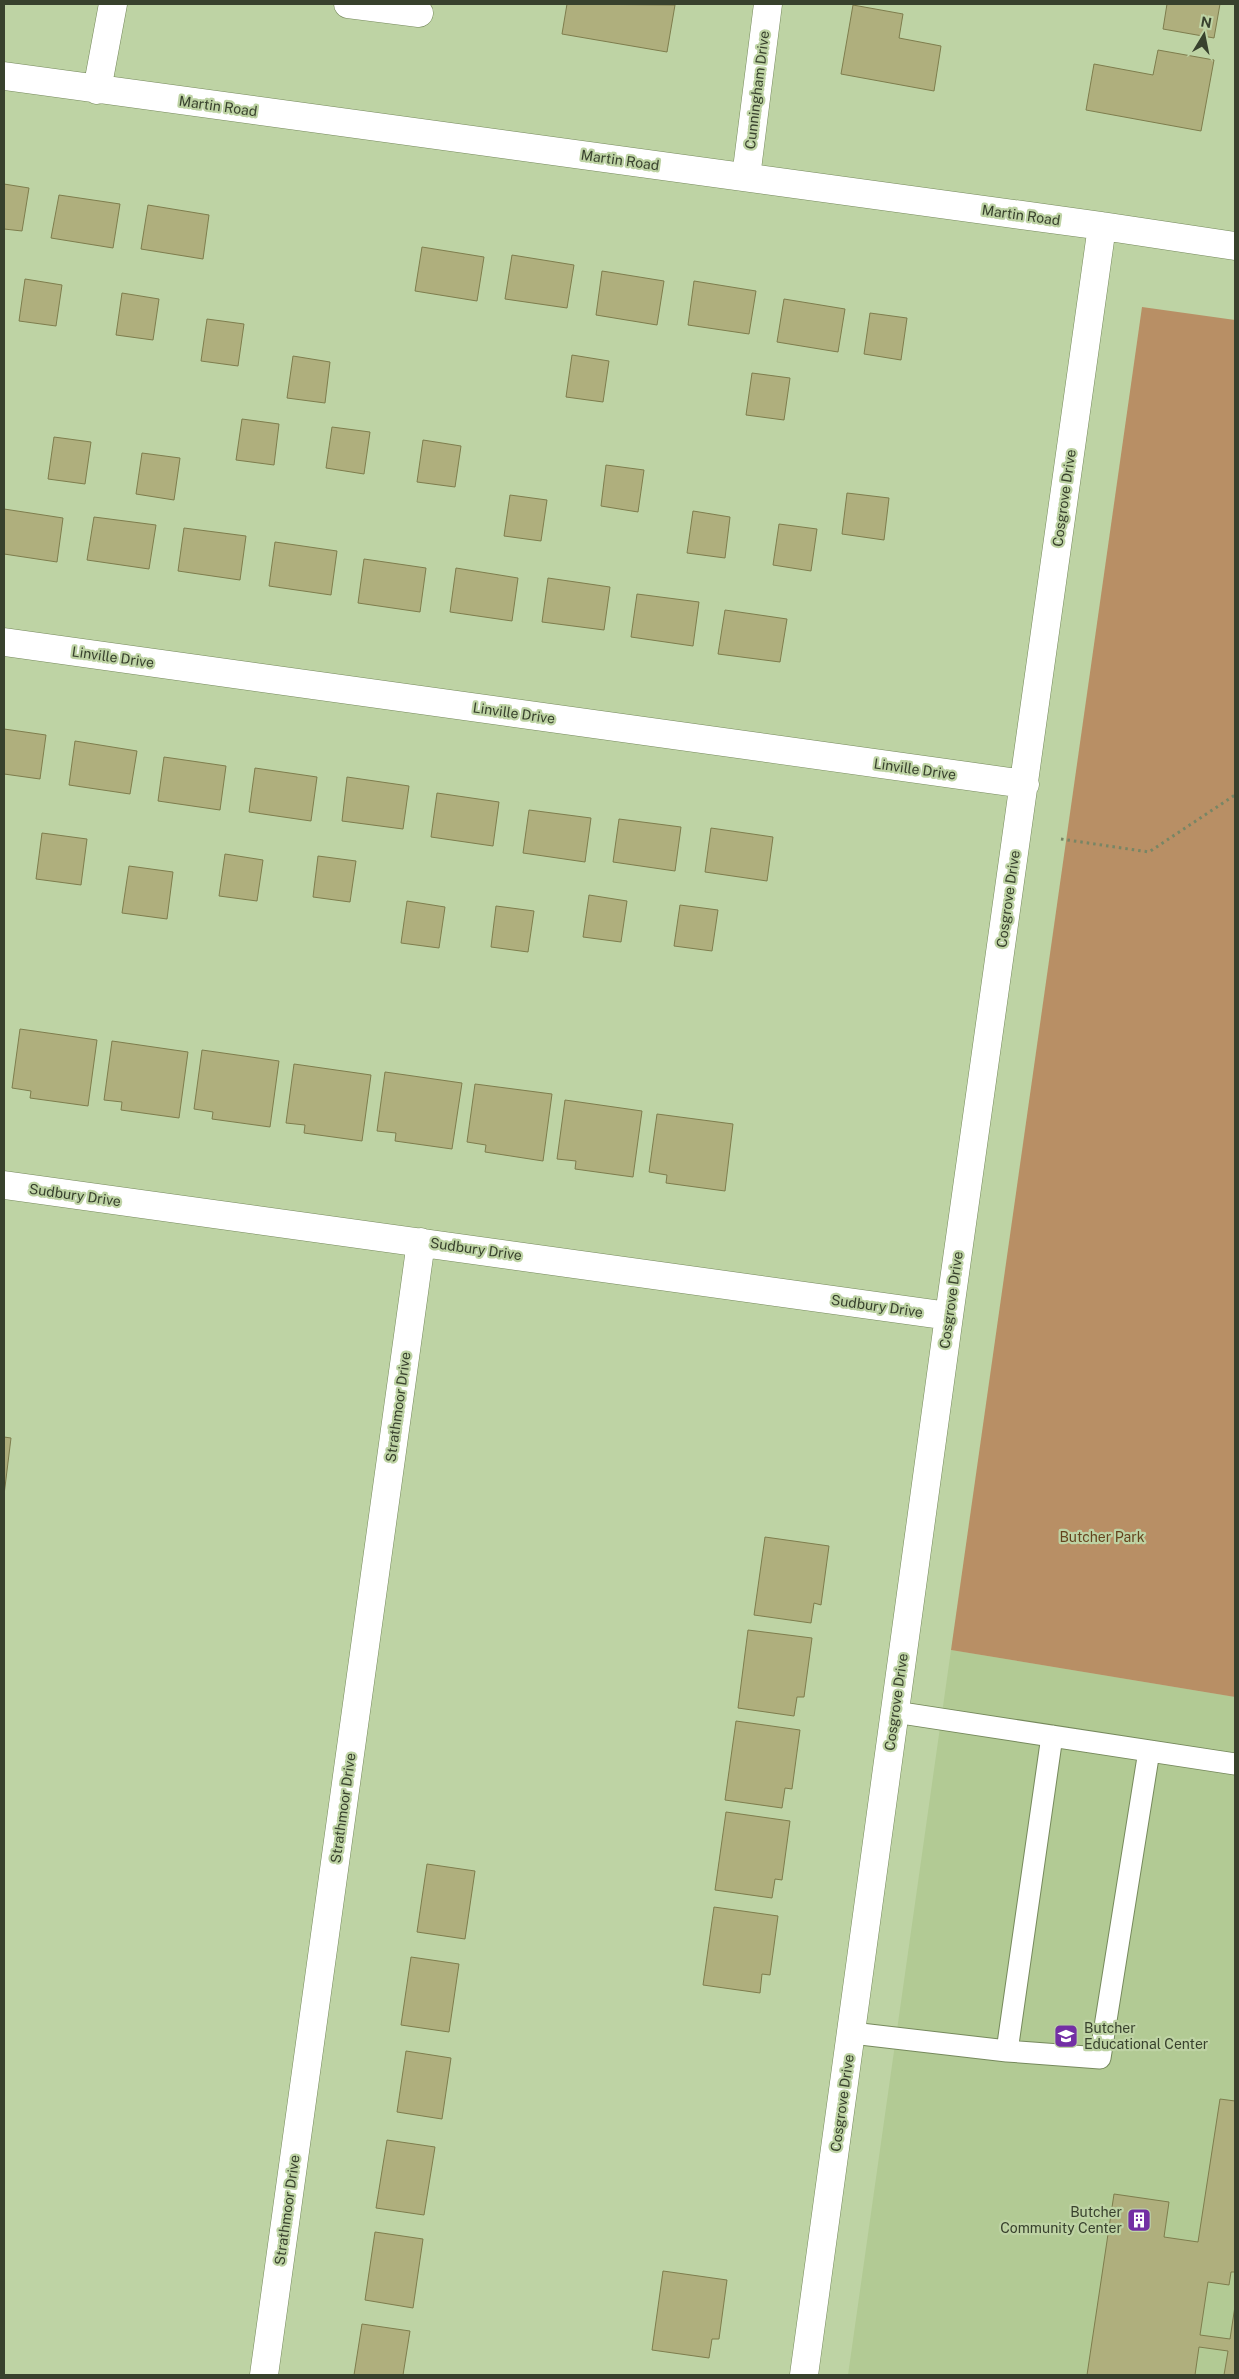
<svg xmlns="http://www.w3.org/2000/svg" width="1239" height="2379" font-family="'Public Sans',sans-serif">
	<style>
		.built { fill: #b2ca94 }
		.green { fill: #b88f65 }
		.building { fill: #afaf7d; stroke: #7e7d4d }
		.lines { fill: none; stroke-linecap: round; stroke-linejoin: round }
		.service-casing { stroke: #76895c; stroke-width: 23 }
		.minor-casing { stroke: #76895c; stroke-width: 29 }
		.path { stroke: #778665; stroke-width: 3; stroke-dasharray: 2.5 4; stroke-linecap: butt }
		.service { stroke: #fff; stroke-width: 21 }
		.minor { stroke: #fff; stroke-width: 28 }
		.labels { text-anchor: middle; stroke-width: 4.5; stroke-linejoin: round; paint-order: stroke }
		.street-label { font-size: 14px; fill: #38412d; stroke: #bed3a4 }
		.park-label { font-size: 14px; fill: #64431d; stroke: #bed3a4 }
		.poi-label { font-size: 14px; fill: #38412d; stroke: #bed3a4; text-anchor: start }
	</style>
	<rect width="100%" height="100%" fill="#bed3a4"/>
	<!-- built -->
	<path class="built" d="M 951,1650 L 1235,1697 L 1235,2375 L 848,2375 Z"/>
	<!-- green -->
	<path class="green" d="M 1142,307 L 1235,320 L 1235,1697 L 951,1650 Z"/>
	<!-- building -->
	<path class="building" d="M 567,4 L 675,5 L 667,52 L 562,34 Z
		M 1167,4 L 1220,4 L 1214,38 L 1163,29 Z
		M 853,5 L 903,14 L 899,38 L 941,46 L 934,91 L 841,74 Z
		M 1158,50 L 1214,60 L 1201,131 L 1086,110 L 1094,64 L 1153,75 Z
		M 4,184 L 29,188 L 22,231 L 4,229 Z
		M 59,195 L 120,204 L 113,248 L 51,238 Z
		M 148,205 L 209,215 L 203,259 L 141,249 Z
		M 422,247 L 484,257 L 477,301 L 415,291 Z
		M 512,255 L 574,265 L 567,308 L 505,299 Z
		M 602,271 L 664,281 L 657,325 L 596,315 Z
		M 25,279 L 62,285 L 56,326 L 19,321 Z
		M 694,281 L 756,291 L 749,334 L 688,325 Z
		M 122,293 L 159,299 L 153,340 L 116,335 Z
		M 784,299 L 845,309 L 838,352 L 777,342 Z
		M 870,313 L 907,318 L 901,360 L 864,354 Z
		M 207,319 L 244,324 L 238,366 L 201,361 Z
		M 572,355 L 609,361 L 603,402 L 566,397 Z
		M 293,356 L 330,362 L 325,403 L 287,398 Z
		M 752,373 L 790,378 L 784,420 L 746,415 Z
		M 242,419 L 279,424 L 274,465 L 236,460 Z
		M 332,427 L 370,432 L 364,474 L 326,468 Z
		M 54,437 L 91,442 L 85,484 L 48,479 Z
		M 423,440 L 461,446 L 455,487 L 417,482 Z
		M 142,453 L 180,458 L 174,500 L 136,494 Z
		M 606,465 L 644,470 L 638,512 L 601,506 Z
		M 847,493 L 889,498 L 884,540 L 842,534 Z
		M 510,495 L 547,500 L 541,541 L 504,536 Z
		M 4,509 L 63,518 L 57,562 L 4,554 Z
		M 693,511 L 730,517 L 725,558 L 687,553 Z
		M 94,517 L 156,525 L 149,569 L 87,560 Z
		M 779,524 L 817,529 L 811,571 L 773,565 Z
		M 184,528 L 246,536 L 240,580 L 178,571 Z
		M 275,542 L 337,551 L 331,595 L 269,586 Z
		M 364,559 L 426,568 L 420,612 L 358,603 Z
		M 456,568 L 518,578 L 512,621 L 450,612 Z
		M 548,578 L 610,587 L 604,630 L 542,622 Z
		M 637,594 L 699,602 L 693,646 L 631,637 Z
		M 725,610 L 787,619 L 780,662 L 718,654 Z
		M 4,729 L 46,735 L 40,779 L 4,774 Z
		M 75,741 L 137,751 L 130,794 L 69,785 Z
		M 164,757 L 226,766 L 220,810 L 158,801 Z
		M 255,768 L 317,777 L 311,821 L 249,812 Z
		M 347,777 L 409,786 L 403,829 L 342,821 Z
		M 437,793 L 499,802 L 493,846 L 431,837 Z
		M 529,810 L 591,818 L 585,862 L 523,853 Z
		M 619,819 L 681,827 L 675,871 L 613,862 Z
		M 711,828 L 773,837 L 767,881 L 705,872 Z
		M 42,833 L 87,839 L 81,885 L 36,879 Z
		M 225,854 L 263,860 L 257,901 L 219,896 Z
		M 318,856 L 356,861 L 350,902 L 313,897 Z
		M 129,866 L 173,872 L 167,919 L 122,913 Z
		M 589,895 L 627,901 L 621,942 L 583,937 Z
		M 407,901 L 445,907 L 439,948 L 401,943 Z
		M 680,905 L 718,910 L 712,951 L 674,946 Z
		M 496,906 L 534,911 L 528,952 L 491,947 Z
		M 20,1029 L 97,1040 L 88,1106 L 30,1098 L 31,1091 L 12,1088 Z
		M 112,1041 L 188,1052 L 179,1118 L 121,1110 L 122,1102 L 104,1100 Z
		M 202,1050 L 279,1061 L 270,1127 L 212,1119 L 213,1112 L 194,1109 Z
		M 294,1064 L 371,1075 L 362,1141 L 304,1133 L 305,1125 L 286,1123 Z
		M 385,1072 L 462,1083 L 452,1149 L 395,1141 L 396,1133 L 377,1131 Z
		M 475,1084 L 552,1094 L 543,1161 L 485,1152 L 486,1145 L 467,1142 Z
		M 565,1100 L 642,1111 L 633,1177 L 575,1169 L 576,1161 L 557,1159 Z
		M 657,1114 L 733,1124 L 725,1191 L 666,1183 L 667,1175 L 649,1172 Z
		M 4,1437 L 11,1438 L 4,1495 Z
		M 765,1537 L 829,1546 L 821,1605 L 814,1603 L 811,1623 L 754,1615 Z
		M 748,1630 L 812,1638 L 804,1697 L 797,1697 L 794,1716 L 738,1708 Z
		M 736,1721 L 800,1730 L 792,1789 L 785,1788 L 782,1808 L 725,1800 Z
		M 726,1812 L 790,1821 L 782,1880 L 775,1879 L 772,1898 L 715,1890 Z
		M 427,1864 L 475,1871 L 465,1939 L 417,1932 Z
		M 714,1907 L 778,1916 L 770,1975 L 762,1974 L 760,1993 L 703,1985 Z
		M 411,1957 L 459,1964 L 449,2032 L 401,2025 Z
		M 406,2051 L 451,2058 L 442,2119 L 397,2112 Z
		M 1220,2099 L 1235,2101 L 1235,2272 L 1231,2272 L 1229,2285 L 1208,2282 L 1200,2335 L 1230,2339 L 1235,2306 L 1235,2375 L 1224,2375 L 1228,2351 L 1199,2347 L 1195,2375 L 1087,2375 L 1114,2194 L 1169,2202 L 1164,2237 L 1198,2242 Z
		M 387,2140 L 435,2147 L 424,2215 L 376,2208 Z
		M 375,2232 L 423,2239 L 413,2308 L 365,2300 Z
		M 663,2271 L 727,2280 L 719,2339 L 712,2339 L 709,2358 L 652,2350 Z
		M 362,2324 L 410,2331 L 403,2375 L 354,2375 Z"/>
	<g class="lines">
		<!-- service casing -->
		<g class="service-casing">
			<path id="service" d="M 895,1712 L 1235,1764
				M 852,2033 L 1007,2051 L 1100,2058 L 1149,1751
				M 1007,2051 L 1052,1736"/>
		</g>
		<!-- minor casing -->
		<g class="minor-casing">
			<path id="minor" d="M 348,4 L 419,13
				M 4,76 L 1102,226 L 1235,246
				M 97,90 L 113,4
				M 746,177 L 768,4
				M 4,642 L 1025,784
				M 4,1185 L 949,1316
				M 264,2375 L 421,1242
				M 804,2375 L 949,1316 L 1102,226"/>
		</g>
		<!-- path -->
		<path class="path" d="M 1061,839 L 1149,852 L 1235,795"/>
		<!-- service -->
		<use href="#service" class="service"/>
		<!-- minor -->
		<use href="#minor" class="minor"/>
	</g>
	<!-- icons -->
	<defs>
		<g id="school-square" transform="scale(1.25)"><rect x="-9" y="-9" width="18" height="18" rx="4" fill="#732fa4" stroke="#bed3a4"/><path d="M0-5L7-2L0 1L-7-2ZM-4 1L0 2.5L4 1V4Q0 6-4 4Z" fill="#fff"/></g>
		<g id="building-square" transform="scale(1.25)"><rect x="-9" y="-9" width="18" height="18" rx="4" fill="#732fa4" stroke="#bed3a4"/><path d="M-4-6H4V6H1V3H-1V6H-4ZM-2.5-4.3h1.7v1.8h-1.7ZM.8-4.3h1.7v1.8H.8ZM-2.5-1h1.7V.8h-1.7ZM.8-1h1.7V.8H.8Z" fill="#fff"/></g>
	</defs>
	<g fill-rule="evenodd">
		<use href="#school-square" x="1066" y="2036"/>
		<use href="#building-square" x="1139" y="2220"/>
	</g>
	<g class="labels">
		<!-- street labels -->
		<g class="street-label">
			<text transform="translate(757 90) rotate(-83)" y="5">Cunningham Drive</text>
			<text transform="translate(218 106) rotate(8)" y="5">Martin Road</text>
			<text transform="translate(620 160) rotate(8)" y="5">Martin Road</text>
			<text transform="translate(1021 215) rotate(8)" y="5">Martin Road</text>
			<text transform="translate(1064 498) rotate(-82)" y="5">Cosgrove Drive</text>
			<text transform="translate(113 657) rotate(8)" y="5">Linville Drive</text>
			<text transform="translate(514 713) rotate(8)" y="5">Linville Drive</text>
			<text transform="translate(915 769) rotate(8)" y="5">Linville Drive</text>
			<text transform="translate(1008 899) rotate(-82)" y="5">Cosgrove Drive</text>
			<text transform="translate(75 1195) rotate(8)" y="5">Sudbury Drive</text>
			<text transform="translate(476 1249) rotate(8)" y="5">Sudbury Drive</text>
			<text transform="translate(951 1300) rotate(-82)" y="5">Cosgrove Drive</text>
			<text transform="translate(877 1306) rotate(8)" y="5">Sudbury Drive</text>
			<text transform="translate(398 1407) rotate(-82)" y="5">Strathmoor Drive</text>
			<text transform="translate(896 1702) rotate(-82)" y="5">Cosgrove Drive</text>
			<text transform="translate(343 1808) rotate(-82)" y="5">Strathmoor Drive</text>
			<text transform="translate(842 2103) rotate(-82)" y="5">Cosgrove Drive</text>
			<text transform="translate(287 2210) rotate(-82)" y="5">Strathmoor Drive</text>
		</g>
		<!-- park labels -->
		<g class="park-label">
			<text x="1102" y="1542">Butcher Park</text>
		</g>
		<!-- poi labels -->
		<g class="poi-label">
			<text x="1084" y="2033">Butcher<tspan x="1084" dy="16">Educational Center</tspan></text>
			<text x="1122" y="2217" text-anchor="end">Butcher<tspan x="1122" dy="16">Community Center</tspan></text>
		</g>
	</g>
	<!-- border -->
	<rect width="1239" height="2379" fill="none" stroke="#38412d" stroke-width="10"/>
	<!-- north arrow -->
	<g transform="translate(1204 35) rotate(10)" stroke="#bed3a4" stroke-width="4" paint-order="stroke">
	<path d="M0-4L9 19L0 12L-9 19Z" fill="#38412d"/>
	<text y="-8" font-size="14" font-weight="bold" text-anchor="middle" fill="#38412d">N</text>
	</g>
</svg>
